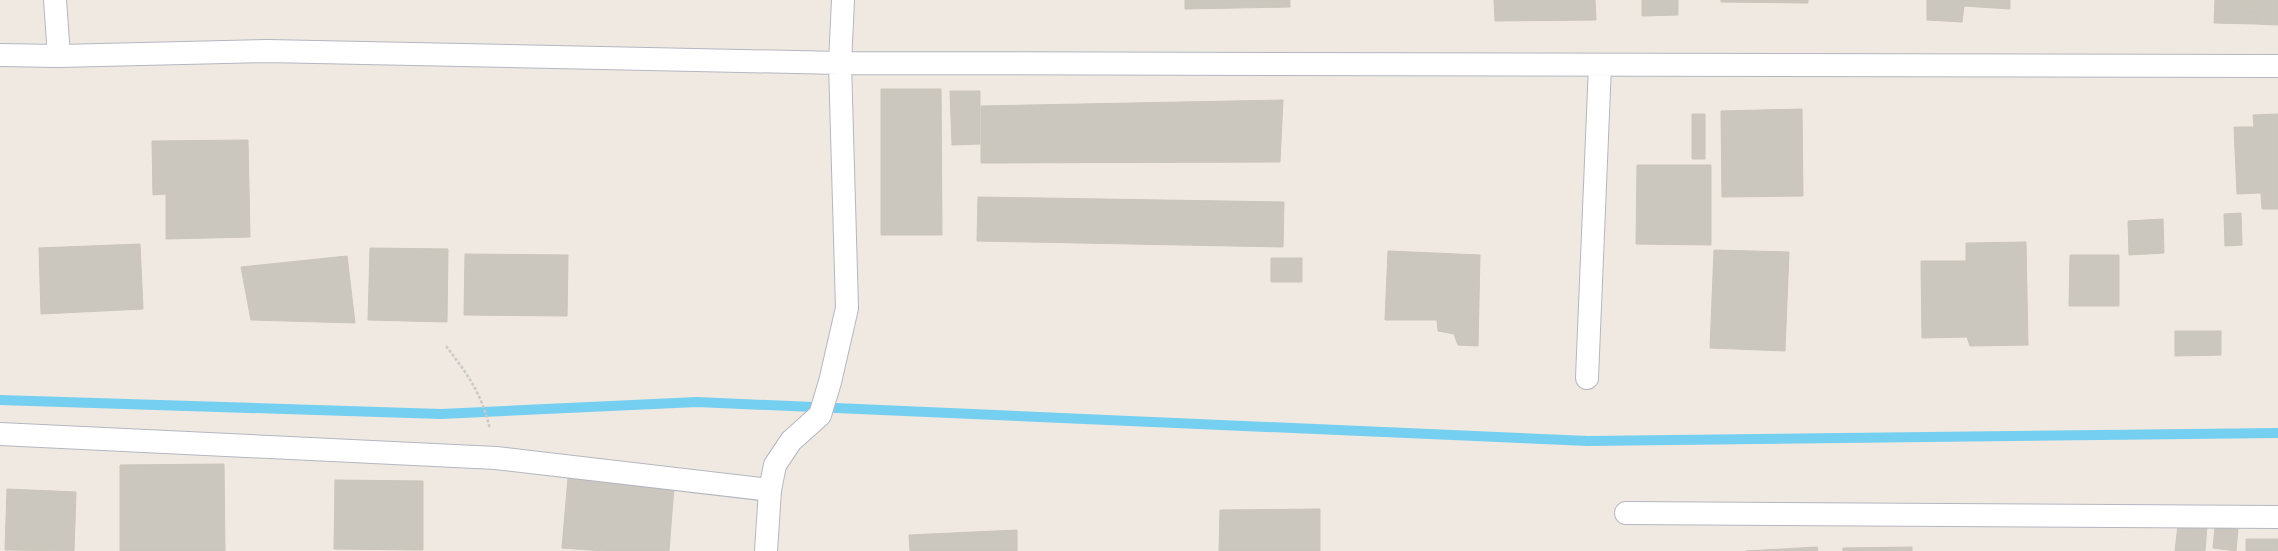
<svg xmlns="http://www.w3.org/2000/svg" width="2278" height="551" font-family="'Asap Condensed',sans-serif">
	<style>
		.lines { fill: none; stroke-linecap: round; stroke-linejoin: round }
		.stream { stroke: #75cff0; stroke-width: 10 }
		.building { fill: #cbc7bf; stroke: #cbc5ba }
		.street-casing { stroke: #b4b7c1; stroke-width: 24 }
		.path { stroke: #c9c9c9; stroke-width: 2.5; stroke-dasharray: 3 2; stroke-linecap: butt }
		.street { stroke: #fff; stroke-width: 22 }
	</style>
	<rect width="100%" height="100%" fill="#efe9e1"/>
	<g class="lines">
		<!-- stream -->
		<path class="stream" d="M 0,400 L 441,414 L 697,402 L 1588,441 L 2278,433"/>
	</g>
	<!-- building -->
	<path class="building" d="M 1185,0 L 1290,0 L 1290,7 L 1185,9 Z
		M 1494,0 L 1595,0 L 1596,20 L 1495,21 Z
		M 1642,0 L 1678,0 L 1678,15 L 1642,16 Z
		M 1721,0 L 1808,0 L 1808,3 L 1721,2 Z
		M 1927,0 L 2010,0 L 2010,9 L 1964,6 L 1962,22 L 1927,20 Z
		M 2215,0 L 2246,0 L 2246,12 L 2257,13 L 2256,24 L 2214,23 Z
		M 2246,0 L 2278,0 L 2278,25 L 2256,24 L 2257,13 L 2246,12 Z
		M 881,89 L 941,89 L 942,235 L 881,235 Z
		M 950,91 L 980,91 L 980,144 L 952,145 Z
		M 1283,100 L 1280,162 L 981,163 L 981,106 Z
		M 1802,109 L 1803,196 L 1722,197 L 1721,111 Z
		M 1692,114 L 1705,114 L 1705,159 L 1692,159 Z
		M 2278,114 L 2278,209 L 2262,209 L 2261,193 L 2237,194 L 2234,127 L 2254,127 L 2253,115 Z
		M 248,140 L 250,237 L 166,239 L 166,194 L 153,195 L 152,141 Z
		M 1637,165 L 1711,165 L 1711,245 L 1636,244 Z
		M 978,197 L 1284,202 L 1283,247 L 977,241 Z
		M 2241,213 L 2242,245 L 2225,246 L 2224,214 Z
		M 2163,219 L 2164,253 L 2129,255 L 2128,221 Z
		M 2026,242 L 2028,345 L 1970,346 L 1967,337 L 1922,338 L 1921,261 L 1966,261 L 1966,243 Z
		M 140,244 L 143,309 L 41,314 L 39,248 Z
		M 370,248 L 448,249 L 447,322 L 368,320 Z
		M 1714,250 L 1789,252 L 1785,351 L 1710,348 Z
		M 1388,251 L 1480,255 L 1478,346 L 1458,345 L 1454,334 L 1438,331 L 1437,320 L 1385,320 Z
		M 465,254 L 568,255 L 567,316 L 464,315 Z
		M 2070,255 L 2119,255 L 2119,306 L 2069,306 Z
		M 347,256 L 355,323 L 251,320 L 241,267 Z
		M 1271,258 L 1302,258 L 1302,282 L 1271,282 Z
		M 2175,331 L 2221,331 L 2221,355 L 2175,356 Z
		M 224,464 L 225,551 L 120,551 L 120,465 Z
		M 568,478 L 674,487 L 669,551 L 604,551 L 562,548 Z
		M 335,480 L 423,481 L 423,550 L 334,549 Z
		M 7,489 L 76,492 L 74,551 L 5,550 Z
		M 1320,509 L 1320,551 L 1219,551 L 1220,510 Z
		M 2178,525 L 2207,526 L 2205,551 L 2175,551 Z
		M 2215,527 L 2238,529 L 2236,551 L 2213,548 Z
		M 1017,530 L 1017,551 L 910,551 L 909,535 Z
		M 2246,539 L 2278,539 L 2278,551 L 2246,551 Z
		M 1817,547 L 1818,551 L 1746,551 Z
		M 1912,547 L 1912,551 L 1843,551 L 1843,548 Z"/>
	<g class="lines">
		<!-- street casing -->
		<g class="street-casing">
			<path id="street" d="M 55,0 L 59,56
				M 0,55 L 59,56 L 267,51 L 840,63 L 2278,66
				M 1587,378 L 1600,65
				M 0,434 L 496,458 L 770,490
				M 1626,513 L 2278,517
				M 766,551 L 770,490 L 775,465 L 791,441 L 820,415 L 830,382 L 847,308 L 840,63 L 843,0"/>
		</g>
		<!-- path -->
		<path class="path" d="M 446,346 C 468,375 481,392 490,429"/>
		<!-- street -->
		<use href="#street" class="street"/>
	</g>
</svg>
